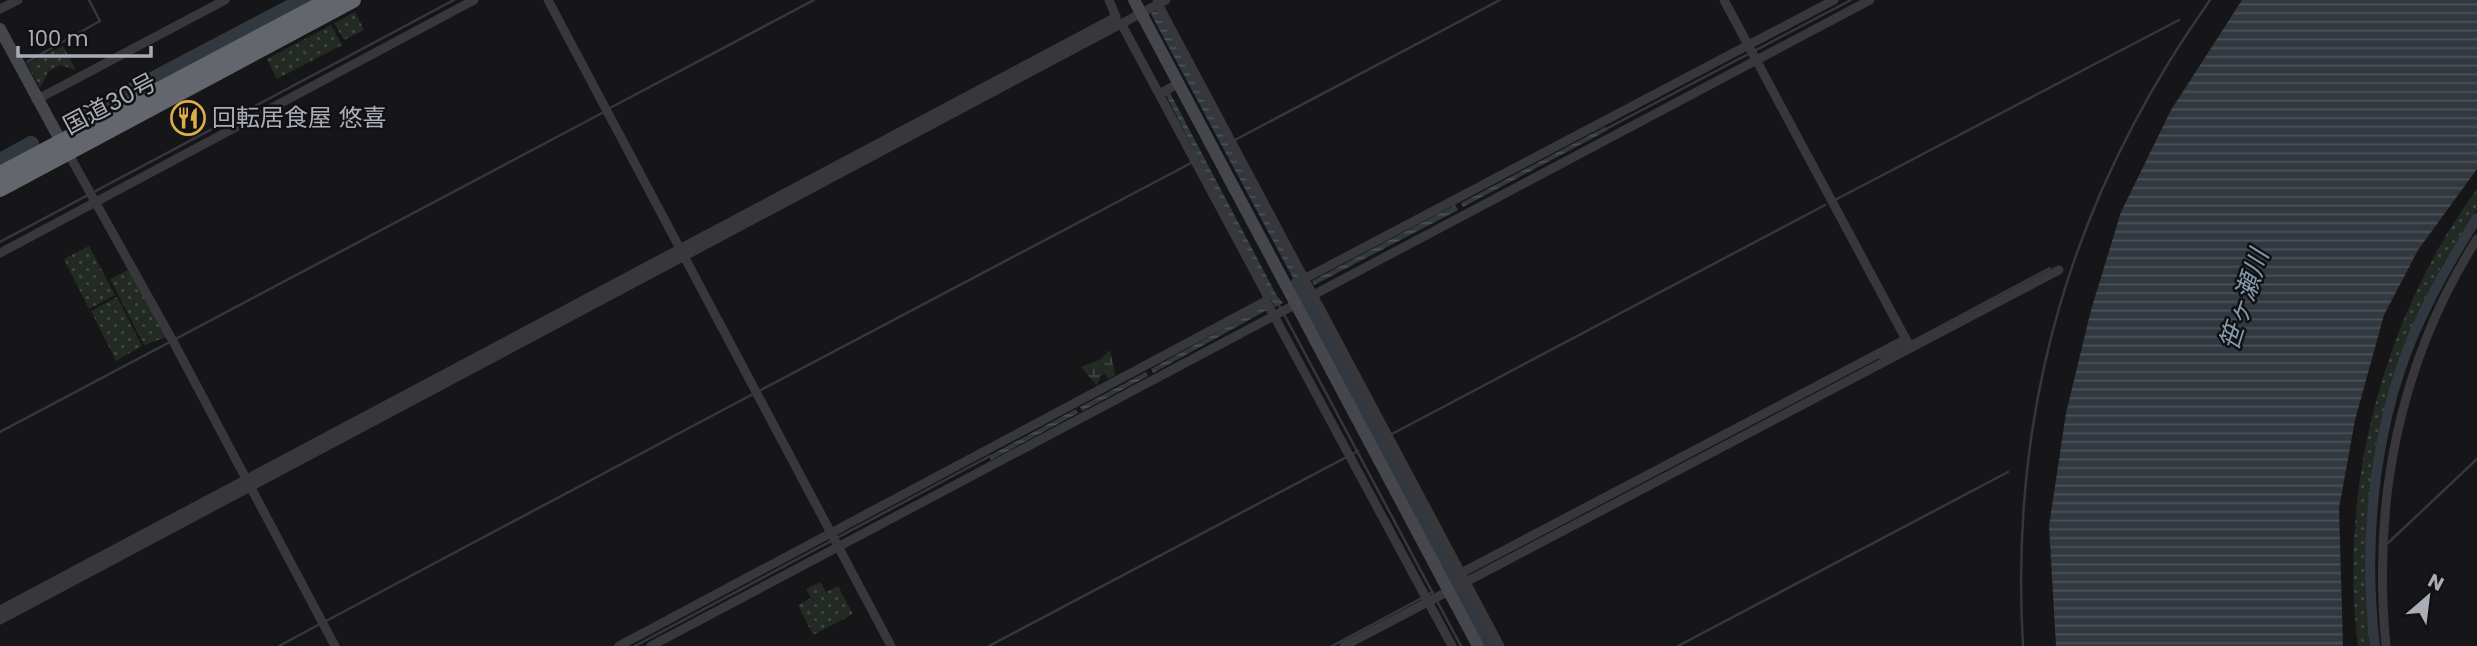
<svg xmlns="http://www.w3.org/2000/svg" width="2477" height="646" font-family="Poppins,'Noto Sans JP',sans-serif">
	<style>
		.grass { fill: url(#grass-dots) }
		.wetland { fill: url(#wetland-marsh) }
		.water { fill: url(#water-rules) }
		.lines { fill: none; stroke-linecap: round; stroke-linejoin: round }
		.stream { stroke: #31383f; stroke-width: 2.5 }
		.canal { stroke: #31383f; stroke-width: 10 }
		.river { stroke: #31383f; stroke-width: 16 }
		.street { stroke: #38383c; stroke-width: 9 }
		.secondary { stroke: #46474c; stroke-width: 12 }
		.highway { stroke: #64666d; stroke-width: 16 }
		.labels { text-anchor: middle; stroke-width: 5; stroke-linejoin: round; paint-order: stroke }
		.street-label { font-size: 24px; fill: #aaadb6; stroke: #111113 }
		.poi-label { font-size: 24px; fill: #aaadb6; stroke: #111113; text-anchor: start }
		.water-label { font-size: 26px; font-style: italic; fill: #849aae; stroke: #111113 }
	</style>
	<defs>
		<pattern id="grass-dots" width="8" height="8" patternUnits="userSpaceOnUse" patternTransform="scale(1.75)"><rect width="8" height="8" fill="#232a24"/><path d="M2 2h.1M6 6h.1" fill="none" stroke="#404642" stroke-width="1.8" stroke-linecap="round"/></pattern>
		<pattern id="wetland-marsh" width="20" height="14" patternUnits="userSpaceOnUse" patternTransform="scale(1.75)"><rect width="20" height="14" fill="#232a24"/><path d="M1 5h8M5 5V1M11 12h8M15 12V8" fill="none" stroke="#404642"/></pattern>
		<pattern id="water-rules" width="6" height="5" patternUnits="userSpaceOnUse" patternTransform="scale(1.75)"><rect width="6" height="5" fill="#31383f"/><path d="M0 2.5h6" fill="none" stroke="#4c5258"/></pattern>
	</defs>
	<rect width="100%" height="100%" fill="#161618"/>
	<!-- grass -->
	<path class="grass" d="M 355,12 L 364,30 L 344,40 L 334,23 Z
		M 331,25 L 342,45 L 277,79 L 267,59 Z
		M 63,46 L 76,70 L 60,65 L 48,72 L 40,88 L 27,64 Z
		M 2477,189 L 2477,209 L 2441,267 L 2421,308 L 2383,422 L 2370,494 L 2366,549 L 2371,646 L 2358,646 C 2338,490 2383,316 2477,189 Z
		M 89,246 L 115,295 L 89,309 L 64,259 Z
		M 130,269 L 167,337 L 144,345 L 110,279 Z
		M 117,297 L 142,346 L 116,361 L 91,311 Z
		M 820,582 L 826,592 L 838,586 L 853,614 L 813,635 L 798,605 L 811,598 L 806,589 Z"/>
	<!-- wetland -->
	<path class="wetland" d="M 1110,350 L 1115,375 L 1108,379 L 1105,374 L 1100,376 L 1097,386 L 1081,367 L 1099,360 Z"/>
	<!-- water -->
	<path class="water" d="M 2242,0 L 2477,0 L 2477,169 L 2418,250 L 2384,315 L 2355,420 L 2339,508 L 2343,646 L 2056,646 L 2049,526 L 2066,413 L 2091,310 L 2121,212 L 2171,110 Z
		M 1154,11 L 1158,12 L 1305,289 L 1301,293 L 1151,14 Z
		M 1170,93 L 1277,296 L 1283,303 L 1275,307 L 1166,95 Z
		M 1605,127 L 1608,130 L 1463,207 L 1461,203 Z
		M 1455,205 L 1458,210 L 1314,285 L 1312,281 Z
		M 1265,306 L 1267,310 L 1153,373 L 1151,369 Z
		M 1146,372 L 1148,376 L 1082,411 L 1080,407 Z
		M 1076,409 L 1078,413 L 991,460 L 989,456 Z"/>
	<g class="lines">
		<!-- stream -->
		<path class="stream" d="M 27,62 L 100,21 L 89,0
			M 610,108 L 814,0
			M 1604,130 L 1851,0
			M 1235,140 L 1500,0
			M 1835,200 L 2179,20
			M 0,242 L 454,0
			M 1278,303 L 1461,646
			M 1911,342 L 2050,268
			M 1880,358 L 1905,345
			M 759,391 L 1191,163
			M 0,432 L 604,112
			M 1392,434 L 1825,205
			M 1381,439 L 1384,438
			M 2371,541 L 2375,542
			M 2388,543 L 2477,459
			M 326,621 L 753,394
			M 279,646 L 318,625
			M 635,646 L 990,456
			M 989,646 L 1358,451
			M 1332,646 L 1433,592
			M 1678,646 L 2008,472
			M 2023,646 C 2009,407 2072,195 2210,0"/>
		<!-- canal -->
		<path class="canal" d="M 1296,282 L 1490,646
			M 2375,646 C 2363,546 2373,435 2411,341 C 2429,297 2452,258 2477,218"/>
		<!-- river -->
		<path class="river" d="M 74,121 L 304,0
			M 0,161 L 31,144"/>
		<!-- street -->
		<path class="street" d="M 548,0 L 891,646
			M 1724,0 L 1908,343
			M 1157,2 L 1500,646
			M 0,9 L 18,0
			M 1159,94 L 1179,83
			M 36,100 L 225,0
			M 68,153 L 174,343 L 335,646
			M 0,253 L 474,0
			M 1304,279 L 1834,0
			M 1266,301 L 1452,646
			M 1461,573 L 1906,339
			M 0,610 L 1116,17 L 1109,0
			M 0,620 L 1166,0
			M 619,646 L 1266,301 L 1268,297 L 1122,25
			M 651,646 L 1870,0
			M 1344,646 L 2059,270
			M 2386,646 C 2372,502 2399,362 2477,239"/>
		<!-- secondary -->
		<path class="secondary" d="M 1134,0 L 1478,646
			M 0,29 L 65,149"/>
		<!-- highway -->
		<path class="highway" d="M 0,174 L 329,0
			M 0,189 L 353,0"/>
	</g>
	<!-- icons -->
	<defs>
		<g id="restaurant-ring" transform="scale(1.75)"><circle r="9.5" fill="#111113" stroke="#deae48" stroke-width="1.5"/><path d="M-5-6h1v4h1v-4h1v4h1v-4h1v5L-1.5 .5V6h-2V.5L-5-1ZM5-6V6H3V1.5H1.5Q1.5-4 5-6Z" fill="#deae48"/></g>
	</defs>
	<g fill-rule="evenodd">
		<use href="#restaurant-ring" x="188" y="118"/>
	</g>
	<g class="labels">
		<!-- street labels -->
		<g class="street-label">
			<text transform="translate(110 104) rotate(-28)" y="8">国道30号</text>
		</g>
		<!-- poi labels -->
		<g class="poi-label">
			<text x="212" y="126">回転居食屋 悠喜</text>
		</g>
		<!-- water labels -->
		<g class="water-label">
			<text transform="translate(2244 300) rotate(-72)" y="9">笹ヶ瀬川</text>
		</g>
	</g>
	<!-- north arrow -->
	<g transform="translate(2428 597) rotate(28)" stroke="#111113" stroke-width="5" paint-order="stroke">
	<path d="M0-5L12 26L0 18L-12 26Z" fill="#aaadb6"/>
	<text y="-10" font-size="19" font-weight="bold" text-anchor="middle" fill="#aaadb6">N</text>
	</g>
	<!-- scale -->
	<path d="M18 46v10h133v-10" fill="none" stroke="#aaadb6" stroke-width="3.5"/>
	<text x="28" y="46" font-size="21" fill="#aaadb6" stroke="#111113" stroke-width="5" paint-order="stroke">100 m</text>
</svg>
